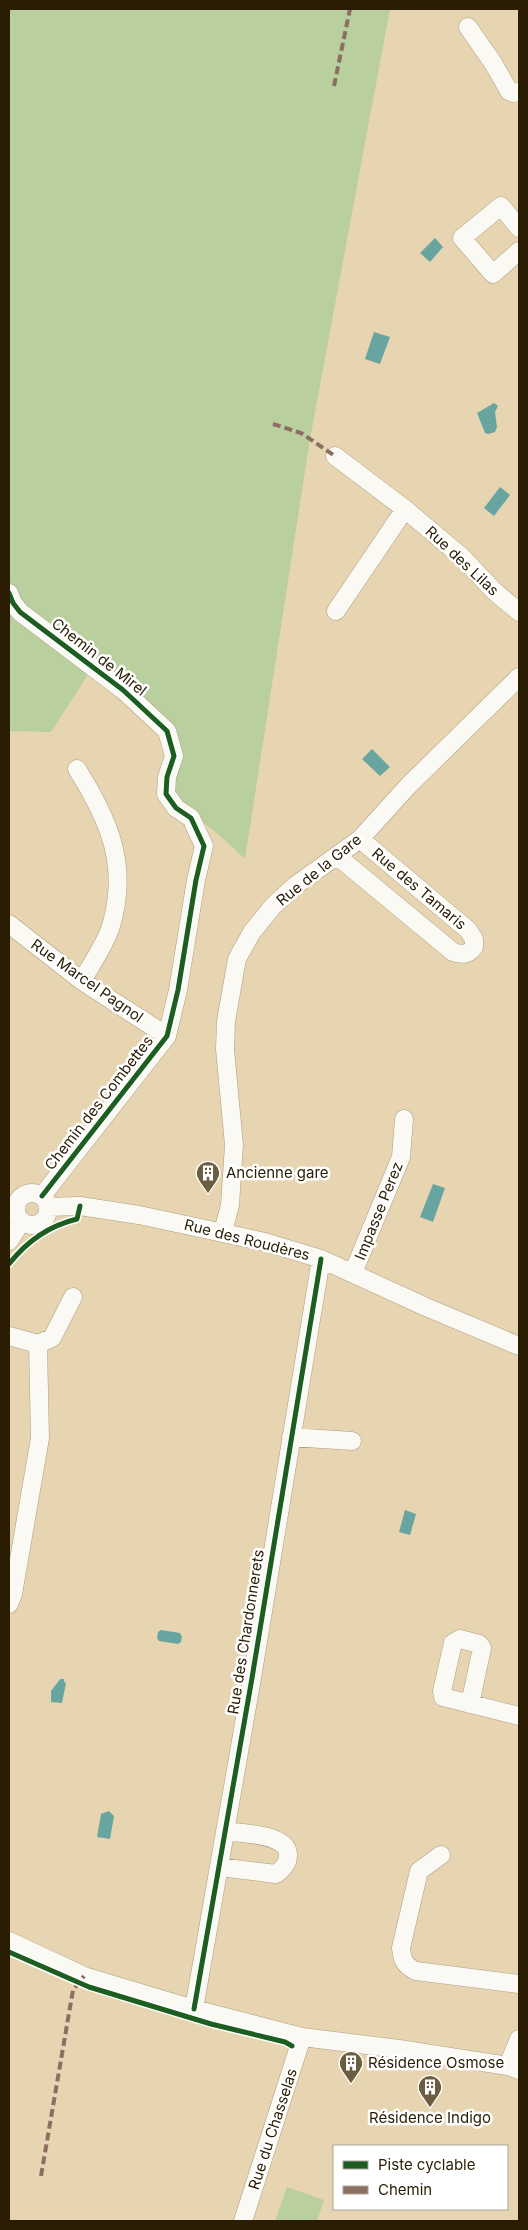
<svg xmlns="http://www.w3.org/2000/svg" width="528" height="2230" font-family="Inter,sans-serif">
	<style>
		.green { fill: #bacf9e }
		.water { fill: #69a5a0 }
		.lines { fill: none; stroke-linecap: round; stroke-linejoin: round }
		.minor-casing { stroke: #ad9f83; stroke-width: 19 }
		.minor { stroke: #fbf9f3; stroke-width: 18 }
		.quiet { stroke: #8d6e63; stroke-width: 4; stroke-dasharray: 8 4; stroke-linecap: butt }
		.cycleway-casing { stroke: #fff; stroke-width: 8 }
		.cycleway { stroke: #1b5e20; stroke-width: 5 }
		.labels { text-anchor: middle; stroke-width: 5; stroke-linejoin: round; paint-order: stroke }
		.street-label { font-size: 15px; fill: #2a1d03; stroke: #fff }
		.poi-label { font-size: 15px; fill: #2a1d03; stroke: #fff; text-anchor: start }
	</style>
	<rect width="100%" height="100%" fill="#e7d4b1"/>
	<!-- green -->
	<path class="green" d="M 9,9 L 390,9 L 310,439 L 245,859 L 217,833 L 174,801 L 171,789 L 178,744 L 89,673 L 51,732 L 9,731 Z
		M 287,2187 L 324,2200 L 317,2221 L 275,2221 Z"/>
	<!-- water -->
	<path class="water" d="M 435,238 L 443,247 L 430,262 L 420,253 Z
		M 374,332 L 390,337 L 380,364 L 365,359 Z
		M 494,403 L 498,406 L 495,412 L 497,427 L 495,432 L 488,434 L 485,433 L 477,413 Z
		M 500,487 L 510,495 L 494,516 L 484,508 Z
		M 372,749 L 390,767 L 380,776 L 362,759 Z
		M 433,1184 L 445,1188 L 433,1222 L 420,1217 Z
		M 405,1510 L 416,1514 L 410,1535 L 399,1532 Z
		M 161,1630 L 180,1633 L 182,1637 L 181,1642 L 178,1644 L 159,1641 L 157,1638 L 158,1632 Z
		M 60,1679 L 64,1679 L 64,1682 L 66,1683 L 62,1703 L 51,1702 L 51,1691 Z
		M 109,1811 L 114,1816 L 110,1839 L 97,1837 L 101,1814 Z"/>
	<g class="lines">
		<!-- minor casing -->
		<g class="minor-casing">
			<path id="minor" d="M 468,27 L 493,63 L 509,91 L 513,93 L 519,92
				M 519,228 L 501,206 L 462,238 L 493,274 L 519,251
				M 335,456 L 405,509 L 462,557 L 494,591 L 519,612
				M 9,593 L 13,603 L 20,612 L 123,690 L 167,731 L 174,756 L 167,777 L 166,794 L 176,808 L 191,818 L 204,846 L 196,880 L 178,990 L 167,1036 L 42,1196
				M 336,611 L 405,509
				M 77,769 C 109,820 129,865 111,926 C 105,945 92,963 82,981
				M 337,856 L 453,952 C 462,955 468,955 474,947 L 474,939 L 468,930 L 360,839
				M 9,924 L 82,981 L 167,1036
				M16 1209a16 16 0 1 1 32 0a16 16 0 1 1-32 0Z
				M 48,1207 L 80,1206 L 139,1215 L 265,1242 L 321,1259 L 426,1307 L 519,1346
				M 223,1232 L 230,1205 L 234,1145 L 225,1049 L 226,1021 L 237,959 L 252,932 L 273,906 L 296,885 L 360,839 L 408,786 L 519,677
				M 9,1241 L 22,1221
				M 353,1273 L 401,1157 L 404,1119
				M 9,1336 L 38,1344 L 40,1438 L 13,1594 L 9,1604
				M 38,1344 L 52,1338 L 73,1297
				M 291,1437 L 352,1441
				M 470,1704 L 482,1648 L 479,1644 L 460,1639 L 453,1643 L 442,1691 L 443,1697 L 519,1716
				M 441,1855 L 419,1871 L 401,1948 C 402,1960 405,1966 416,1971 L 519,1984
				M 219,1867 L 276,1874 C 283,1869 288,1864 288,1856 C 289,1833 242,1834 225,1831
				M 9,1941 L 84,1976 L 194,2009 L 302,2037 L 399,2049 L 508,2066 L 519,2070
				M 194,2009 L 252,1678 L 321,1259
				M 508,2066 L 519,2039
				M 243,2221 L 302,2037"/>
		</g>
		<!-- minor -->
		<use href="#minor" class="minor"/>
		<!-- quiet -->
		<path class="quiet" d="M 334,86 L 350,9
			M 273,424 L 301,433 L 335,456
			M 41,2176 L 73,1990 L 84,1976"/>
		<!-- cycleway casing -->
		<g class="cycleway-casing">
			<path id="cycleway" d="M 9,593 L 13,603 L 20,612 L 123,690 L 167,731 L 174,756 L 167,777 L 166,794 L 176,808 L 191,818 L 204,846 L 196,880 L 178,990 L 167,1036 L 42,1196
				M 9,1264 C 27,1241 48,1226 77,1219 L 80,1206
				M 9,1952 L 89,1987 L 211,2024 L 285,2042 L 292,2046
				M 194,2009 L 252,1678 L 321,1259"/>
		</g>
		<!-- cycleway -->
		<use href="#cycleway" class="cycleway"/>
	</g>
	<!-- icons -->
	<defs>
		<g id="building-pin" transform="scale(1.25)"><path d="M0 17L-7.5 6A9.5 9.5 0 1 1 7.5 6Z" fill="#6c5d40" stroke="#fff"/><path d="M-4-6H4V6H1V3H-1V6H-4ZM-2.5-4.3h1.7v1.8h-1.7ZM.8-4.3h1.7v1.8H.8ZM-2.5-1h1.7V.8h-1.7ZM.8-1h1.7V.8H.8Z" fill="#fff"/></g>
	</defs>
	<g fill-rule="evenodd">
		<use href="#building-pin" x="208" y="1173"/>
		<use href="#building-pin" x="351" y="2063"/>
		<use href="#building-pin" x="430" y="2087"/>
	</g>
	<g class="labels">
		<!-- street labels -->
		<g class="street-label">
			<text transform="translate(462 561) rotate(43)" y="5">Rue des Lilas</text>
			<text transform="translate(99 657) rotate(38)" y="5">Chemin de Mirel</text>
			<text transform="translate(319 870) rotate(-39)" y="5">Rue de la Gare</text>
			<text transform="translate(419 889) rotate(40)" y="5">Rue des Tamaris</text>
			<text transform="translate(87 981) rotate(35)" y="5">Rue Marcel Pagnol</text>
			<text transform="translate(99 1103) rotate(-52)" y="5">Chemin des Combettes</text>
			<text transform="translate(379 1211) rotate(-68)" y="5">Impasse Perez</text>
			<text transform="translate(247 1240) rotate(14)" y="5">Rue des Roudères</text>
			<text transform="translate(246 1632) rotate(-81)" y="5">Rue des Chardonnerets</text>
			<text transform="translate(273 2129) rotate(-72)" y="5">Rue du Chasselas</text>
		</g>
		<!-- poi labels -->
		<g class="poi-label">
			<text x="226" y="1178">Ancienne gare</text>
			<text x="368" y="2068">Résidence Osmose</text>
			<text x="430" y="2123" text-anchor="middle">Résidence Indigo</text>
		</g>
	</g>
	<!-- border -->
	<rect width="528" height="2230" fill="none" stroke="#2a1d03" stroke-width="20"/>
	<!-- legend -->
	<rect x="333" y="2145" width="175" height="65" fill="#ffffff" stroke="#aaa59a"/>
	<rect x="343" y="2161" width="25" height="8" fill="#1b5e20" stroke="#aaa59a"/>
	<text x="378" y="2170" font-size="15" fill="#2a1d03">Piste cyclable</text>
	<rect x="343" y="2186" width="25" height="8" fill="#8d6e63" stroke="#aaa59a"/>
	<text x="378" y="2195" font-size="15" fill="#2a1d03">Chemin</text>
</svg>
